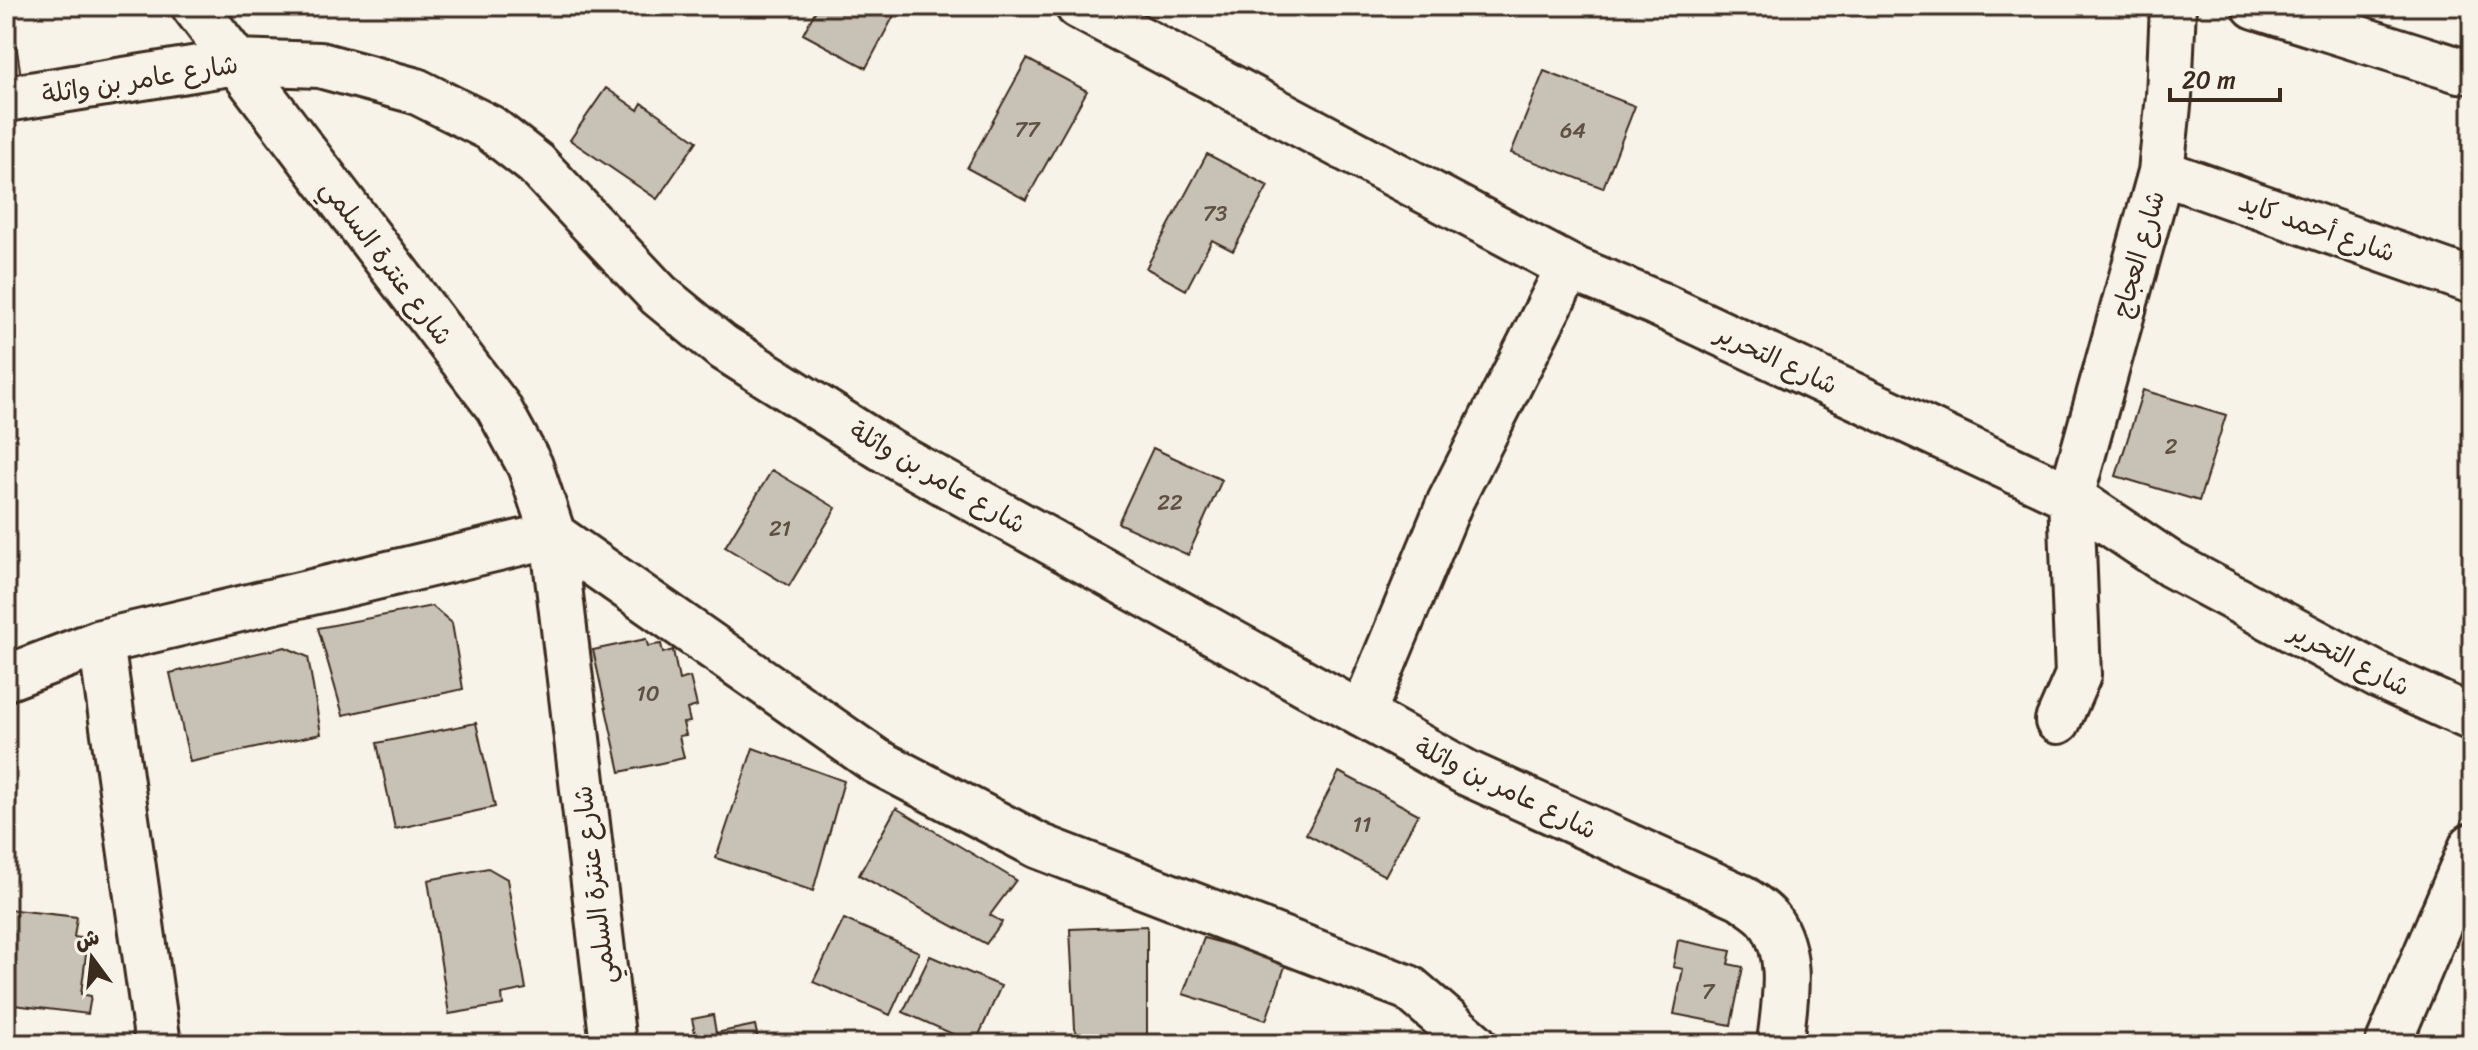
<svg xmlns="http://www.w3.org/2000/svg" width="2478" height="1050" font-family="Sriracha,'Playpen Sans Arabic',sans-serif">
	<style>
		.building { fill: #c8c1b6; stroke: #3b2a1e; stroke-width: 2 }
		.lines { fill: none; stroke-linecap: round; stroke-linejoin: round }
		.minor-casing { stroke: #3b2a1e; stroke-width: 50 }
		.minor { stroke: #f7f3e8; stroke-width: 44 }
		.labels { text-anchor: middle; stroke-width: 6; stroke-linejoin: round; paint-order: stroke }
		.number-label { font-size: 22px; fill: #5e5044 }
		.street-label { font-size: 26px; fill: #3b2a1e; stroke: #f7f3e8 }
	</style>
	<rect width="100%" height="100%" fill="#f7f3e8"/>
	<filter id="ink" filterUnits="userSpaceOnUse"><feTurbulence type="fractalNoise" baseFrequency=".0125" numOctaves="2"/><feDisplacementMap in="SourceGraphic" scale="16" xChannelSelector="R" yChannelSelector="G"/><feConvolveMatrix kernelMatrix="1 2 1 2 8 2 1 2 1" color-interpolation-filters="sRGB"/></filter>
	<g filter="url(#ink)">
		<!-- building -->
		<path class="building" d="M 818,6 L 899,6 L 866,68 L 803,34 Z
			M 12,18 L 21,76 L 6,79 L 6,19 Z
			M 1027,59 L 1087,91 L 1026,200 L 967,168 Z
			M 1544,71 L 1635,106 L 1603,188 L 1511,153 Z
			M 606,88 L 638,110 L 642,103 L 697,141 L 657,199 L 570,140 Z
			M 1207,154 L 1268,186 L 1233,251 L 1212,240 L 1186,290 L 1146,268 Z
			M 2143,390 L 2226,415 L 2199,501 L 2116,476 Z
			M 1153,448 L 1222,480 L 1188,555 L 1118,523 Z
			M 772,470 L 836,508 L 789,586 L 725,547 Z
			M 432,606 L 452,623 L 463,689 L 343,715 L 318,628 Z
			M 646,639 L 648,646 L 661,644 L 663,653 L 673,650 L 679,680 L 690,677 L 697,706 L 687,709 L 690,722 L 683,723 L 686,735 L 679,736 L 684,758 L 620,772 L 593,650 Z
			M 285,647 L 308,657 L 321,734 L 190,762 L 170,673 Z
			M 476,723 L 495,807 L 395,829 L 377,743 Z
			M 753,748 L 844,781 L 813,891 L 716,858 Z
			M 1339,772 L 1418,814 L 1385,876 L 1306,834 Z
			M 896,808 L 1016,880 L 990,915 L 1002,922 L 986,944 L 859,875 Z
			M 488,868 L 507,879 L 526,989 L 502,994 L 503,1005 L 449,1014 L 428,880 Z
			M 6,909 L 77,917 L 74,937 L 88,939 L 81,994 L 91,996 L 88,1014 L 6,1004 Z
			M 844,919 L 919,952 L 890,1015 L 813,982 Z
			M 1147,926 L 1147,1044 L 1082,1044 L 1075,1029 L 1070,929 Z
			M 1204,938 L 1287,961 L 1266,1020 L 1183,994 Z
			M 1678,940 L 1731,951 L 1728,964 L 1743,967 L 1731,1025 L 1674,1014 L 1683,969 L 1673,967 Z
			M 930,956 L 1001,986 L 975,1044 L 903,1012 Z
			M 713,1015 L 716,1033 L 755,1025 L 759,1044 L 677,1044 L 677,1041 L 696,1037 L 692,1019 Z"/>
		<g class="lines">
			<!-- minor casing -->
			<g class="minor-casing">
				<path id="minor" d="M 194,6 L 498,407 L 530,466 L 553,535 L 613,1044
					M 1078,6 L 1569,267 L 1656,303 L 2071,497 L 2172,565 L 2379,676 L 2472,718
					M 2255,6 L 2459,70 L 2472,71
					M 6,99 L 236,62 L 320,65 L 416,91 L 490,128 L 536,164 L 659,295 L 721,346 L 887,451 L 1467,773 L 1741,897 C 1750,904 1764,912 1770,921 C 1795,957 1784,1004 1780,1044
					M 2161,172 L 2472,281
					M 101,642 L 158,1044
					M 6,678 L 101,642 L 553,535 L 876,761 L 1039,846 L 1409,988 L 1474,1044
					M 1362,715 L 1450,502 L 1569,267
					M 2058,721 L 2078,675 L 2071,497 L 2161,172 L 2169,96 L 2173,6
					M 2388,1044 L 2472,846"/>
			</g>
			<!-- minor -->
			<use href="#minor" class="minor"/>
		</g>
	</g>
	<g class="labels">
		<!-- number labels -->
		<g class="number-label">
			<text x="1027" y="137">77</text>
			<text x="1573" y="138">64</text>
			<text x="1215" y="221">73</text>
			<text x="2171" y="454">2</text>
			<text x="1170" y="510">22</text>
			<text x="780" y="536">21</text>
			<text x="648" y="701">10</text>
			<text x="1362" y="832">11</text>
			<text x="1708" y="999">7</text>
		</g>
		<!-- street labels -->
		<g class="street-label">
			<text transform="translate(140 79) rotate(-9)" y="9">شارع عامر بن واثلة</text>
			<text transform="translate(2317 227) rotate(19)" y="9">شارع أحمد كايد</text>
			<text transform="translate(2138 254) rotate(-74)" y="9">شارع العجاج</text>
			<text transform="translate(387 262) rotate(53)" y="9">شارع عنترة السلمي</text>
			<text transform="translate(1777 359) rotate(25)" y="9">شارع التحرير</text>
			<text transform="translate(938 477) rotate(30)" y="9">شارع عامر بن واثلة</text>
			<text transform="translate(2350 659) rotate(27)" y="9">شارع التحرير</text>
			<text transform="translate(1506 788) rotate(26)" y="9">شارع عامر بن واثلة</text>
			<text transform="translate(594 885) rotate(-97)" y="9">شارع عنترة السلمي</text>
		</g>
	</g>
	<!-- margin -->
	<rect width="2478" height="1050" fill="none" stroke="#f7f3e8" stroke-width="32"/>
	<rect x="16" y="16" width="2446" height="1018" fill="none" stroke="#3b2a1e" stroke-width="3" filter="url(#ink)"/>
	<!-- north arrow -->
	<g transform="translate(92 958) rotate(345)" stroke="#f7f3e8" stroke-width="6" paint-order="stroke">
	<path d="M0-6L14 30L0 20L-14 30Z" fill="#3b2a1e"/>
	<text y="-12" font-size="22" font-weight="bold" text-anchor="middle" fill="#3b2a1e">ش</text>
	</g>
	<!-- scale -->
	<path d="M2170 88v12h110v-12" fill="none" stroke="#3b2a1e" stroke-width="4"/>
	<text x="2182" y="88" font-size="24" fill="#3b2a1e" stroke="#f7f3e8" stroke-width="6" paint-order="stroke">20 m</text>
</svg>
